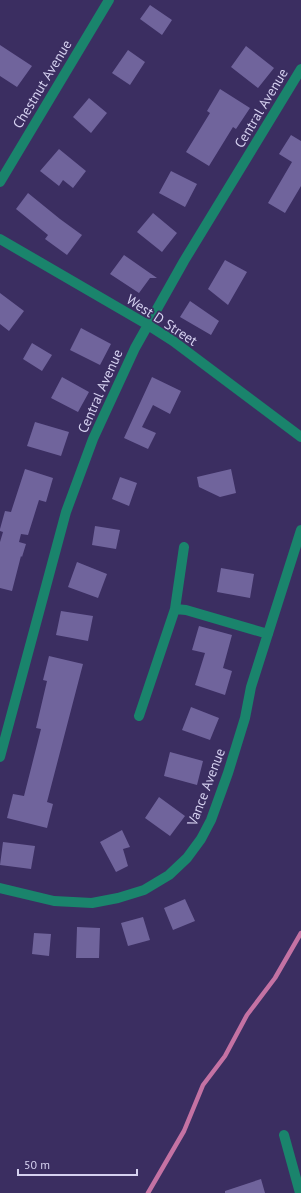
<svg xmlns="http://www.w3.org/2000/svg" width="301" height="1193" font-family="'PT Sans',sans-serif">
	<style>
		.lines { fill: none; stroke-linecap: round; stroke-linejoin: round }
		.stream { stroke: #c472a3; stroke-width: 4.5 }
		.building { fill: #70649c }
		.minor { stroke: #1a846c; stroke-width: 10 }
		.labels { text-anchor: middle; stroke-width: 3.5; stroke-linejoin: round; paint-order: stroke }
		.street-label { font-size: 14px; fill: #d6d1f0; stroke: #3b2e61 }
	</style>
	<rect width="100%" height="100%" fill="#3b2e61"/>
	<g class="lines">
		<!-- stream -->
		<path class="stream" d="M 148,1193 L 184,1131 L 203,1085 L 225,1056 L 247,1015 L 275,978 L 301,933"/>
	</g>
	<!-- building -->
	<path class="building" d="M 150,5 L 172,20 L 162,35 L 140,19 Z
		M 0,45 L 32,66 L 17,87 L 0,76 Z
		M 246,46 L 274,68 L 258,88 L 231,67 Z
		M 128,50 L 145,62 L 130,85 L 112,73 Z
		M 220,89 L 250,108 L 236,129 L 233,127 L 209,166 L 186,152 L 210,113 L 207,111 Z
		M 89,98 L 107,113 L 91,133 L 73,117 Z
		M 291,135 L 301,141 L 301,186 L 285,213 L 268,203 L 292,162 L 279,154 Z
		M 59,149 L 86,171 L 73,188 L 63,180 L 59,186 L 40,171 Z
		M 171,171 L 197,184 L 185,207 L 159,193 Z
		M 28,193 L 60,219 L 82,235 L 67,255 L 45,239 L 48,235 L 16,209 Z
		M 153,213 L 177,233 L 162,252 L 137,232 Z
		M 124,255 L 157,278 L 150,278 L 139,293 L 110,274 Z
		M 225,260 L 247,272 L 228,305 L 208,289 Z
		M 0,293 L 24,311 L 9,331 L 0,324 Z
		M 190,301 L 219,321 L 211,335 L 180,317 Z
		M 81,328 L 111,344 L 100,365 L 70,350 Z
		M 32,343 L 52,355 L 42,371 L 23,359 Z
		M 62,377 L 89,392 L 78,412 L 51,398 Z
		M 152,377 L 181,391 L 170,414 L 153,405 L 142,427 L 156,433 L 148,449 L 124,438 Z
		M 35,422 L 69,432 L 61,456 L 27,446 Z
		M 25,469 L 53,478 L 46,502 L 39,500 L 28,535 L 21,534 L 19,542 L 26,544 L 22,557 L 21,556 L 12,591 L 0,588 L 0,542 L 3,532 L 0,531 L 0,529 L 5,511 L 11,512 Z
		M 231,469 L 236,493 L 220,497 L 199,487 L 197,477 Z
		M 120,477 L 137,483 L 129,506 L 112,499 Z
		M 95,526 L 120,530 L 116,549 L 92,545 Z
		M 77,562 L 107,574 L 98,598 L 68,587 Z
		M 221,568 L 254,574 L 250,598 L 217,592 Z
		M 61,611 L 93,616 L 88,641 L 56,635 Z
		M 199,626 L 232,635 L 223,668 L 232,671 L 225,695 L 195,685 L 205,653 L 192,650 Z
		M 49,656 L 83,664 L 47,802 L 53,804 L 47,828 L 7,818 L 13,794 L 24,796 L 41,729 L 36,728 L 47,681 L 43,680 Z
		M 191,707 L 219,718 L 210,740 L 182,730 Z
		M 170,752 L 203,761 L 197,785 L 164,776 Z
		M 159,797 L 185,816 L 170,836 L 145,818 Z
		M 122,830 L 130,847 L 123,849 L 128,866 L 116,872 L 100,842 Z
		M 3,842 L 35,846 L 31,869 L 0,865 Z
		M 185,899 L 195,921 L 173,930 L 164,908 Z
		M 143,917 L 150,940 L 128,946 L 121,923 Z
		M 77,927 L 100,928 L 99,958 L 76,958 Z
		M 34,933 L 51,934 L 49,956 L 32,954 Z
		M 261,1179 L 265,1193 L 225,1193 L 225,1191 Z"/>
	<g class="lines">
		<!-- minor -->
		<path class="minor" d="M 0,182 L 109,0
			M 0,239 L 148,325 L 173,341 L 301,437
			M 175,609 L 184,547
			M 139,716 L 175,609 L 186,610 L 268,634
			M 0,757 L 66,512 L 93,439 L 135,348 L 184,261 L 301,69
			M 0,888 L 54,901 L 92,903 L 118,898 L 144,890 L 169,875 L 187,858 L 201,839 L 211,820 L 228,773 L 245,718 L 251,687 L 301,530
			M 284,1135 L 300,1193"/>
	</g>
	<g class="labels">
		<!-- street labels -->
		<g class="street-label">
			<text transform="translate(42 84) rotate(-59)" y="5">Chestnut Avenue</text>
			<text transform="translate(261 108) rotate(-59)" y="5">Central Avenue</text>
			<text transform="translate(162 320) rotate(33)" y="5">West D Street</text>
			<text transform="translate(100 391) rotate(-66)" y="5">Central Avenue</text>
			<text transform="translate(206 787) rotate(-69)" y="5">Vance Avenue</text>
		</g>
	</g>
	<!-- scale -->
	<path d="M18 1169v6h119v-6" fill="none" stroke="#d6d1f0" stroke-width="2"/>
	<text x="24" y="1169" font-size="12" fill="#d6d1f0" stroke="#3b2e61" stroke-width="3" paint-order="stroke">50 m</text>
</svg>
